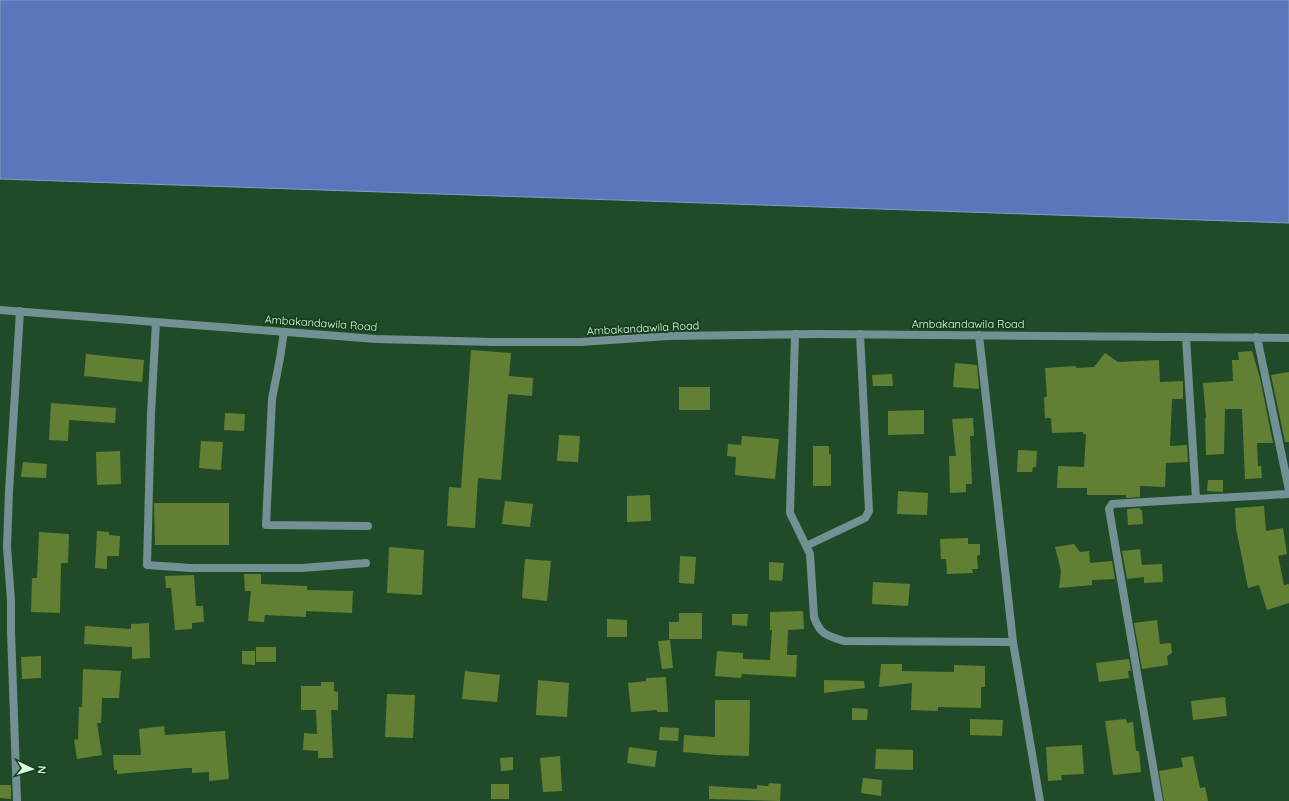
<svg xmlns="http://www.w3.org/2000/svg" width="1289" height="801" font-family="Quicksand,sans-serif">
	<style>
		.water { fill: #5c76bb; stroke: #849dc7 }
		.building { fill: #628033 }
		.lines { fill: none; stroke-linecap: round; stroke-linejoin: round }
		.minor { stroke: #739195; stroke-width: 8 }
		.labels { text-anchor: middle; stroke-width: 4; stroke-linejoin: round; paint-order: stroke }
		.street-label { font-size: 11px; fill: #e1f8e2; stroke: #16401d }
	</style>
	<rect width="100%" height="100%" fill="#214b28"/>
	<!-- water -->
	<path class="water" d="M 0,0 L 1289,0 L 1289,223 L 0,179 Z"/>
	<!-- building -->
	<path class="building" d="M 471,350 L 511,353 L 509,376 L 533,378 L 532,396 L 508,394 L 501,480 L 478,478 L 475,528 L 447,526 L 449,487 L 461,488 Z
		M 1252,351 L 1260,378 L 1273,443 L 1257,443 L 1258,466 L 1261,466 L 1262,478 L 1245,479 L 1242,409 L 1225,409 L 1224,454 L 1206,455 L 1205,418 L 1206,418 L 1203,383 L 1233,381 L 1232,360 L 1239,360 L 1238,352 Z
		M 1105,353 L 1118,362 L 1159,360 L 1160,382 L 1183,381 L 1183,399 L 1172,399 L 1170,446 L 1187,445 L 1188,462 L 1166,463 L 1165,487 L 1140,486 L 1140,497 L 1126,498 L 1126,495 L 1087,495 L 1087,488 L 1057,488 L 1058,466 L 1084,467 L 1086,434 L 1083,434 L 1083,432 L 1052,433 L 1051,418 L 1045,418 L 1044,397 L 1047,397 L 1045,368 L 1076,366 L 1076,368 L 1094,367 Z
		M 86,354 L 144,360 L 142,382 L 84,376 Z
		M 955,363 L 977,365 L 979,389 L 953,387 Z
		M 1289,372 L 1289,442 L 1285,442 L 1271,375 Z
		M 892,374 L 893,386 L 873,386 L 872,375 Z
		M 679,387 L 710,387 L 710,410 L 679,410 Z
		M 51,403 L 116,408 L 115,423 L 69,420 L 68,441 L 49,440 Z
		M 924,410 L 924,434 L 888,435 L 888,411 Z
		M 225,413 L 245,414 L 244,431 L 224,430 Z
		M 973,418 L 974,436 L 970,436 L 972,484 L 966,484 L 966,492 L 950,493 L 949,456 L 956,456 L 952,419 Z
		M 559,435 L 580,436 L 578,462 L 557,461 Z
		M 742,436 L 779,439 L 775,479 L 735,475 L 736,457 L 727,456 L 728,444 L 741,445 Z
		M 201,441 L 223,442 L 221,470 L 199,468 Z
		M 813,446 L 829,446 L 829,454 L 831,454 L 831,486 L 813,486 Z
		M 1018,450 L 1037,451 L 1036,467 L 1033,467 L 1032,472 L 1017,472 Z
		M 120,451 L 121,484 L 97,485 L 96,452 Z
		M 23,462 L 47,464 L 46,478 L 21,477 Z
		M 1208,480 L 1223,480 L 1223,492 L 1207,491 Z
		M 898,491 L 928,493 L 927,515 L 897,514 Z
		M 650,495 L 651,521 L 627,522 L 627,496 Z
		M 505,501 L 533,504 L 530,527 L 502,524 Z
		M 154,503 L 229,503 L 229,545 L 155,545 Z
		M 1264,506 L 1266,531 L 1283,528 L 1287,554 L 1278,556 L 1284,585 L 1289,584 L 1289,603 L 1267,610 L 1259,585 L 1248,588 L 1236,528 L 1235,508 Z
		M 1140,508 L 1140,510 L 1142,510 L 1143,524 L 1128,525 L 1127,509 Z
		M 97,531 L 109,532 L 109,535 L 120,536 L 119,556 L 107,556 L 107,569 L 95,568 Z
		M 39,532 L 69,534 L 68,563 L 61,563 L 60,613 L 31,612 L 32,578 L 37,578 Z
		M 968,538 L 968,544 L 980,544 L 980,555 L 977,556 L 978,569 L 972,569 L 973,573 L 947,574 L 946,559 L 941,559 L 940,539 Z
		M 1074,544 L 1080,552 L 1089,551 L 1090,563 L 1112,561 L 1115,579 L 1092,580 L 1092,585 L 1059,588 L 1061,571 L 1055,547 Z
		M 389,547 L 424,550 L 422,595 L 387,593 Z
		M 1140,549 L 1142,565 L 1162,564 L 1163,582 L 1144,583 L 1144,577 L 1127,579 L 1122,551 Z
		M 680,556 L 696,557 L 694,584 L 679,583 Z
		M 525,559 L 551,561 L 547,601 L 522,598 Z
		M 769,562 L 784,563 L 782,581 L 769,580 Z
		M 244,574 L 261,574 L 261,584 L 307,586 L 307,590 L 353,591 L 352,613 L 306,611 L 306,617 L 265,615 L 264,622 L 248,621 L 251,591 L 245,591 Z
		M 194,575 L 196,606 L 203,606 L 204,622 L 192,623 L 192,629 L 175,630 L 171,588 L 166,588 L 165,576 Z
		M 873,582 L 910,584 L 908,606 L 872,604 Z
		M 803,611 L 804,629 L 788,630 L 787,655 L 797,655 L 796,677 L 742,674 L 741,678 L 715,676 L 717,651 L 743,653 L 743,659 L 770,660 L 772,630 L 770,630 L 770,612 Z
		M 679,613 L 702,613 L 702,639 L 669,639 L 669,622 L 679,622 Z
		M 732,614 L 748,614 L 747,626 L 732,625 Z
		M 607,619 L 627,620 L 627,637 L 607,637 Z
		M 1157,620 L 1160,644 L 1171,643 L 1172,653 L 1167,656 L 1168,665 L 1142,669 L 1134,623 Z
		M 149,623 L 150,658 L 132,659 L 132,647 L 84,644 L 85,626 L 131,629 L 131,624 Z
		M 670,640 L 673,668 L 662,669 L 658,641 Z
		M 256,647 L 276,647 L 276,662 L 256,662 Z
		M 242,651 L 255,651 L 255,665 L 242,664 Z
		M 41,656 L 41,678 L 22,679 L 21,657 Z
		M 1129,659 L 1131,671 L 1128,671 L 1129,678 L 1099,682 L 1096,663 Z
		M 881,664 L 902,664 L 902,671 L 954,672 L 954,665 L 985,666 L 985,687 L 981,687 L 981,708 L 938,707 L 938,711 L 911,710 L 912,683 L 879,687 Z
		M 83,669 L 121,671 L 119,698 L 102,698 L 101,723 L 97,723 L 102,755 L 77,759 L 74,740 L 78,739 L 79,707 L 82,707 Z
		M 465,671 L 500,675 L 497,702 L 462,699 Z
		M 666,677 L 668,712 L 657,712 L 657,710 L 631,712 L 628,683 L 646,681 L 646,678 Z
		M 538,680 L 569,683 L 567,717 L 536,715 Z
		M 824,680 L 864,681 L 865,688 L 824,693 Z
		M 321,682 L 334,682 L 334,691 L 338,692 L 338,710 L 331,710 L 333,758 L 318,758 L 318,751 L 303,750 L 304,733 L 317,734 L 316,710 L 301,710 L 301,686 L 321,686 Z
		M 387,694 L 415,695 L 413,738 L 385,737 Z
		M 1225,697 L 1227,716 L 1193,720 L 1191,701 Z
		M 715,700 L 750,700 L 749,756 L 717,755 L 683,752 L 684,735 L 715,737 Z
		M 852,708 L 868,709 L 867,720 L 852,720 Z
		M 970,719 L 1003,720 L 1002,736 L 970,735 Z
		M 1126,719 L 1127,723 L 1133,722 L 1136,751 L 1139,751 L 1141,772 L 1113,775 L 1105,721 Z
		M 164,726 L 165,735 L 225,731 L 229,779 L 209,781 L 209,772 L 192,773 L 192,768 L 187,768 L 117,774 L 117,770 L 114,770 L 113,755 L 141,755 L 139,729 Z
		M 660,727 L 679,728 L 678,741 L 659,740 Z
		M 1082,745 L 1084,774 L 1061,775 L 1062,780 L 1048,781 L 1046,747 Z
		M 629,747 L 657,751 L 655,767 L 627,763 Z
		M 876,749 L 913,750 L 913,770 L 875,769 Z
		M 560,756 L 562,791 L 543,792 L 540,758 Z
		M 1193,756 L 1200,788 L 1205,787 L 1208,801 L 1164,801 L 1159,771 L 1183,767 L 1181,758 Z
		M 513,757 L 513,770 L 501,771 L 500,758 Z
		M 863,778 L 882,780 L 881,796 L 861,793 Z
		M 769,783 L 781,784 L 780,801 L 709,799 L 709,786 L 757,789 L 757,785 L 768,786 Z
		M 491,784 L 509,784 L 509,799 L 491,799 Z
		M 0,785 L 11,785 L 11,799 L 0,798 Z"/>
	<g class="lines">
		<!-- minor -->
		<path class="minor" d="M 0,310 L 376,339 L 493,342 L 581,342 L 668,336 L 817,334 L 1289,338
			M 156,322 L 151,414 L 147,565 L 191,568 L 302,568 L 366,563
			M 284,332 L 280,358 L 272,399 L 266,525 L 368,526
			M 795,334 L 790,513 L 810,554 L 814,617 C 820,635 828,636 844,641 L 1013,642
			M 979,335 L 1013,642 L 1040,801
			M 1257,337 L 1289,490
			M 1196,499 L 1289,494
			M 806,546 L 865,518 L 869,511 L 860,334
			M 17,801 L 11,632 L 11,601 L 7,547 L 9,491 L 20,311
			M 1159,801 L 1109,509 L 1112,504 L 1196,499 L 1186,337"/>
	</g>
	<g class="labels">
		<!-- street labels -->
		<g class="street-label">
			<text transform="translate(321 323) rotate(4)" y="4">Ambakandawila Road</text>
			<text x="968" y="328">Ambakandawila Road</text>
			<text transform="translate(643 328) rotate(-3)" y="4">Ambakandawila Road</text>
		</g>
	</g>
	<!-- north arrow -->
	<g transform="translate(32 769) rotate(94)" stroke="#16401d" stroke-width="3" paint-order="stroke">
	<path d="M0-3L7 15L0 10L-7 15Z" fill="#e1f8e2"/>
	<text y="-6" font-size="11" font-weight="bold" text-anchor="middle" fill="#e1f8e2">N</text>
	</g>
</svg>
